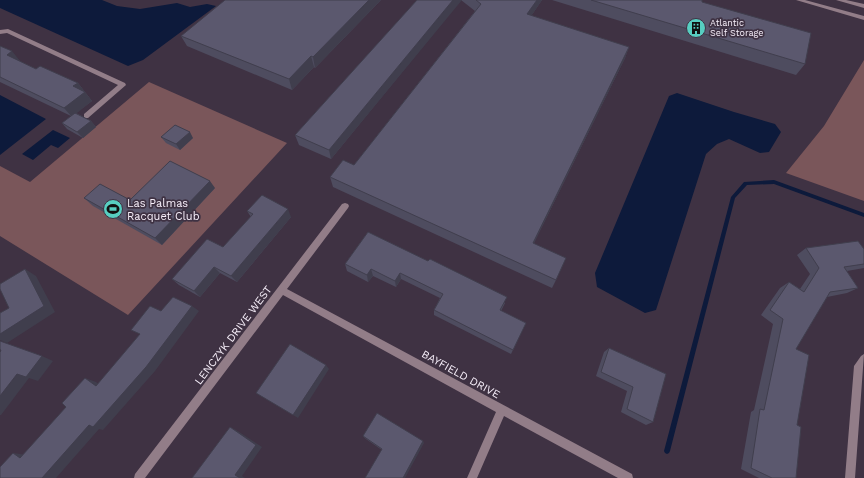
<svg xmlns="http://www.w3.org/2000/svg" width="864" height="478" font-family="'Work Sans',sans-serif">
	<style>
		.green { fill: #7a565a }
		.water { fill: #0d1a3b }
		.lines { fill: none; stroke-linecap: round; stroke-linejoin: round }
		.stream { fill: #0d1a3b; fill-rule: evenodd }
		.minor { fill: #927d88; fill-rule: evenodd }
		.tertiary { fill: #927d88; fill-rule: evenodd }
		.wall { fill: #4e4c5f }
		.shaded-wall { fill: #403e4d }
		.building { fill: #5b586e; stroke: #403e4d }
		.labels { text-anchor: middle; stroke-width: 3.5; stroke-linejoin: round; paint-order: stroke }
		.far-poi-label { font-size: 9px; fill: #f7effa; stroke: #3f3243; text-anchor: start }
		.poi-label { font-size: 11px; fill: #f7effa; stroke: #3f3243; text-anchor: start }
		.street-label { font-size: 11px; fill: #f7effa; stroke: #3f3243 }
	</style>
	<rect width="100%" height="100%" fill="#3f3243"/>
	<!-- green -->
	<path class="green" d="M 864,60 L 864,201 L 786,173 L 824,126 Z
		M 149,82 L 287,143 L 128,315 L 0,236 L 0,166 L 30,182 Z"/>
	<!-- water -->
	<path class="water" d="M 0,0 L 102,0 L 117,6 L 140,9 L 177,3 L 190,7 L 207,4 L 216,6 L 143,60 L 128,66 L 0,8 Z
		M 677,93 L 734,112 L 775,124 L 781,132 L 769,152 L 760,153 L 729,139 L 717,144 L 706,154 L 656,310 L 645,313 L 597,287 L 595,273 L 669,96 Z
		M 0,95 L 46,119 L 0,155 Z
		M 53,130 L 70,138 L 58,148 L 51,145 L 33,160 L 22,154 Z"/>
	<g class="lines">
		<!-- stream -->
		<path class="stream" d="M 774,180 L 864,213 L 864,217 L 774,184 L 747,185 L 735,198 L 670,451 L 669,453 L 667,454 L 665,453 L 664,451 L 731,197 L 744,182 Z"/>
		<!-- minor -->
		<path class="minor" d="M 8,29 L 125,83 L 126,85 L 88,118 L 84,118 L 84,114 L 118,85 L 7,33 L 0,34 L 0,30 Z
			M 345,203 L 348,204 L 349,206 L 348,208 L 287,289 L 632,474 L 633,478 L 618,478 L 504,416 L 477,478 L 467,478 L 496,412 L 283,295 L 145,478 L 134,478 L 135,474 L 342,204 Z
			M 864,354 L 855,478 L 845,478 L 854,366 L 861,356 Z"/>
		<!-- tertiary -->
		<path class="tertiary" d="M 796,0 L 805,0 L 864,16 L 864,20 Z
			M 836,0 L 846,0 L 864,4 L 864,8 Z"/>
	</g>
	<!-- wall -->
	<path class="wall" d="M 381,0 L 315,68 L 314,67 L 292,90 L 187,46 L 181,36 Z
		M 417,0 L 542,0 L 531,16 L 629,47 L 625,58 L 534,243 L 556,280 L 552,288 L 333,187 L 330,177 L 354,165 L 475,11 L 461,0 L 331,159 L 299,145 L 295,135 Z
		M 552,0 L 702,0 L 702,2 L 805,64 L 796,75 Z
		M 0,46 L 20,61 L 19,61 L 36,69 L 78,83 L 92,101 L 76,113 L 91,121 L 96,127 L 83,138 L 67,129 L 62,123 L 71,116 L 0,82 Z
		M 161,137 L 193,138 L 180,150 L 166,143 Z
		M 215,188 L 162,245 L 93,206 L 84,198 L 130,200 Z
		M 247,211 L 291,217 L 237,282 L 220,273 L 200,297 L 179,285 L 172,279 L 223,247 L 251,217 Z
		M 368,232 L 505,303 L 501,311 L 526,323 L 511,354 L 434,315 L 434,310 L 440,298 L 401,279 L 396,287 L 373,276 L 368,282 L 347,271 L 345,264 Z
		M 806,248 L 864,249 L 864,268 L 847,271 L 858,288 L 847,293 L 827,297 L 796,349 L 797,425 L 796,478 L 759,478 L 741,469 L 751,412 L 754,410 L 773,324 L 761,315 L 780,288 L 789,282 L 800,289 L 810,274 L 797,255 Z
		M 609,348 L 666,374 L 653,422 L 646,425 L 621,412 L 627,391 L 596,376 L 604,352 Z
		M 363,436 L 424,443 L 382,450 L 366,439 Z"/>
	<!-- shaded-wall -->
	<path class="shaded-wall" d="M 369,0 L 381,0 L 315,68 L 313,57 Z
		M 453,0 L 462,0 L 331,159 L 329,150 Z
		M 537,0 L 542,0 L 525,25 L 527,14 Z
		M 629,47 L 625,58 L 530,251 L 533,243 Z
		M 12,51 L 20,61 L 15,64 L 7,55 Z
		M 311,56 L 314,67 L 292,90 L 289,79 Z
		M 78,83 L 92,101 L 72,117 L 64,108 L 73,86 Z
		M 91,121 L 96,127 L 83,138 L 77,132 Z
		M 190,132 L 193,138 L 180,150 L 176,144 Z
		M 210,181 L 215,188 L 162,245 L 155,238 Z
		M 288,209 L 291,217 L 237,282 L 231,276 Z
		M 214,267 L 220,273 L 200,297 L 194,291 Z
		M 25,269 L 36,276 L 55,312 L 7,343 L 0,340 L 0,334 Z
		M 371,269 L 373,276 L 368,282 L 367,275 Z
		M 400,273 L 401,279 L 396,287 L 395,281 Z
		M 192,306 L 199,311 L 155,371 L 103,430 L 99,429 L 56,478 L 42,478 Z
		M 42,356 L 53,361 L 38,381 L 29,378 L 1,415 L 0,415 L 0,396 L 17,374 Z
		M 326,365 L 329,369 L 298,418 L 293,415 Z
		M 85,378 L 96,382 L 106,390 L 96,386 Z
		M 230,427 L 236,430 L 262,447 L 242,476 L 245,478 L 240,478 L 235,475 Z
		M 423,441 L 424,443 L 405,478 L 403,478 Z
		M 13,453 L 27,455 L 20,458 Z"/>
	<!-- building -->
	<path class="building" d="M 225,0 L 369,0 L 313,57 L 311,56 L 289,79 L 181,36 Z
		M 417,0 L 453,0 L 329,150 L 295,135 Z
		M 476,0 L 537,0 L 527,14 L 629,47 L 533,243 L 566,258 L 556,280 L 330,177 L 343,160 L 354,165 L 481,4 Z
		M 591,0 L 702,0 L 702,2 L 811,33 L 805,64 Z
		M 0,46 L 12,51 L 7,55 L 36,69 L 40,66 L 78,83 L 73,86 L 85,92 L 64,108 L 0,77 Z
		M 75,113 L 91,121 L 77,132 L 62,123 Z
		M 175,125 L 190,132 L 176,144 L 161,137 Z
		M 170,161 L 210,181 L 155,238 L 84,198 L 100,184 L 130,200 Z
		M 262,195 L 288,209 L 231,276 L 214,267 L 194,291 L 172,279 L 207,239 L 223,247 L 253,214 L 247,211 Z
		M 368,232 L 428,261 L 430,259 L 507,297 L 500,310 L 526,323 L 513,350 L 434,310 L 443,294 L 400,273 L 395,281 L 371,269 L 367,275 L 345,264 Z
		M 858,241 L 864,249 L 864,264 L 844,267 L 858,288 L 830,292 L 796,349 L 809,355 L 797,425 L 801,427 L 796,478 L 772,478 L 751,468 L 760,409 L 764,410 L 783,319 L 770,310 L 789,282 L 804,292 L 819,268 L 806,248 Z
		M 25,269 L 44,306 L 0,334 L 0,313 L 9,308 L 0,289 L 0,284 Z
		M 173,297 L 192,306 L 146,367 L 93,427 L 89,425 L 42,478 L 0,478 L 0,467 L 13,453 L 20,458 L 66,407 L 62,403 L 85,378 L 96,386 L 140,334 L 131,330 L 150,306 L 161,311 Z
		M 0,341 L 42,356 L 26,377 L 17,374 L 0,396 L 0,352 L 1,351 L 0,349 Z
		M 290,344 L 326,365 L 293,415 L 256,393 Z
		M 609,348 L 666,374 L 653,422 L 627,409 L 633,387 L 601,372 Z
		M 377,413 L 423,441 L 403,478 L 365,478 L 382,449 L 363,436 Z
		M 230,427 L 256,445 L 235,475 L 240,478 L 192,478 Z"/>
	<!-- icons -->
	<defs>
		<g id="building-disc" transform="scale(1)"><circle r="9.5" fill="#57cec1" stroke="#3f3243"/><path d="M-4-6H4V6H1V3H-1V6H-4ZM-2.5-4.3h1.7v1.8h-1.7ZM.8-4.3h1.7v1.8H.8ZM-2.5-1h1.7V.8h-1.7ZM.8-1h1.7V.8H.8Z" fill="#111"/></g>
		<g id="stadium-disc" transform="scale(1)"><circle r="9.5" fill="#57cec1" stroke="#3f3243"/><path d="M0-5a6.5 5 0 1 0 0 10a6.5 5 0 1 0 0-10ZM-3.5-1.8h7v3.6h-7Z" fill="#111"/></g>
	</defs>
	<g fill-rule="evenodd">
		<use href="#building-disc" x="696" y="28"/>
		<use href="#stadium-disc" x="113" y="209"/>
	</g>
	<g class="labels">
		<!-- far-poi labels -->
		<g class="far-poi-label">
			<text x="710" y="26">Atlantic<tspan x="710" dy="10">Self Storage</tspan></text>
		</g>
		<!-- poi labels -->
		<g class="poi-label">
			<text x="127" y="207">Las Palmas<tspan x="127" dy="13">Racquet Club</tspan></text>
		</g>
		<!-- street labels -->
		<g class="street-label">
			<text transform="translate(233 335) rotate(-53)" y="4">LENCZYK DRIVE WEST</text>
			<text transform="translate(461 374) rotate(29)" y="4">BAYFIELD DRIVE</text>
		</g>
	</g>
</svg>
